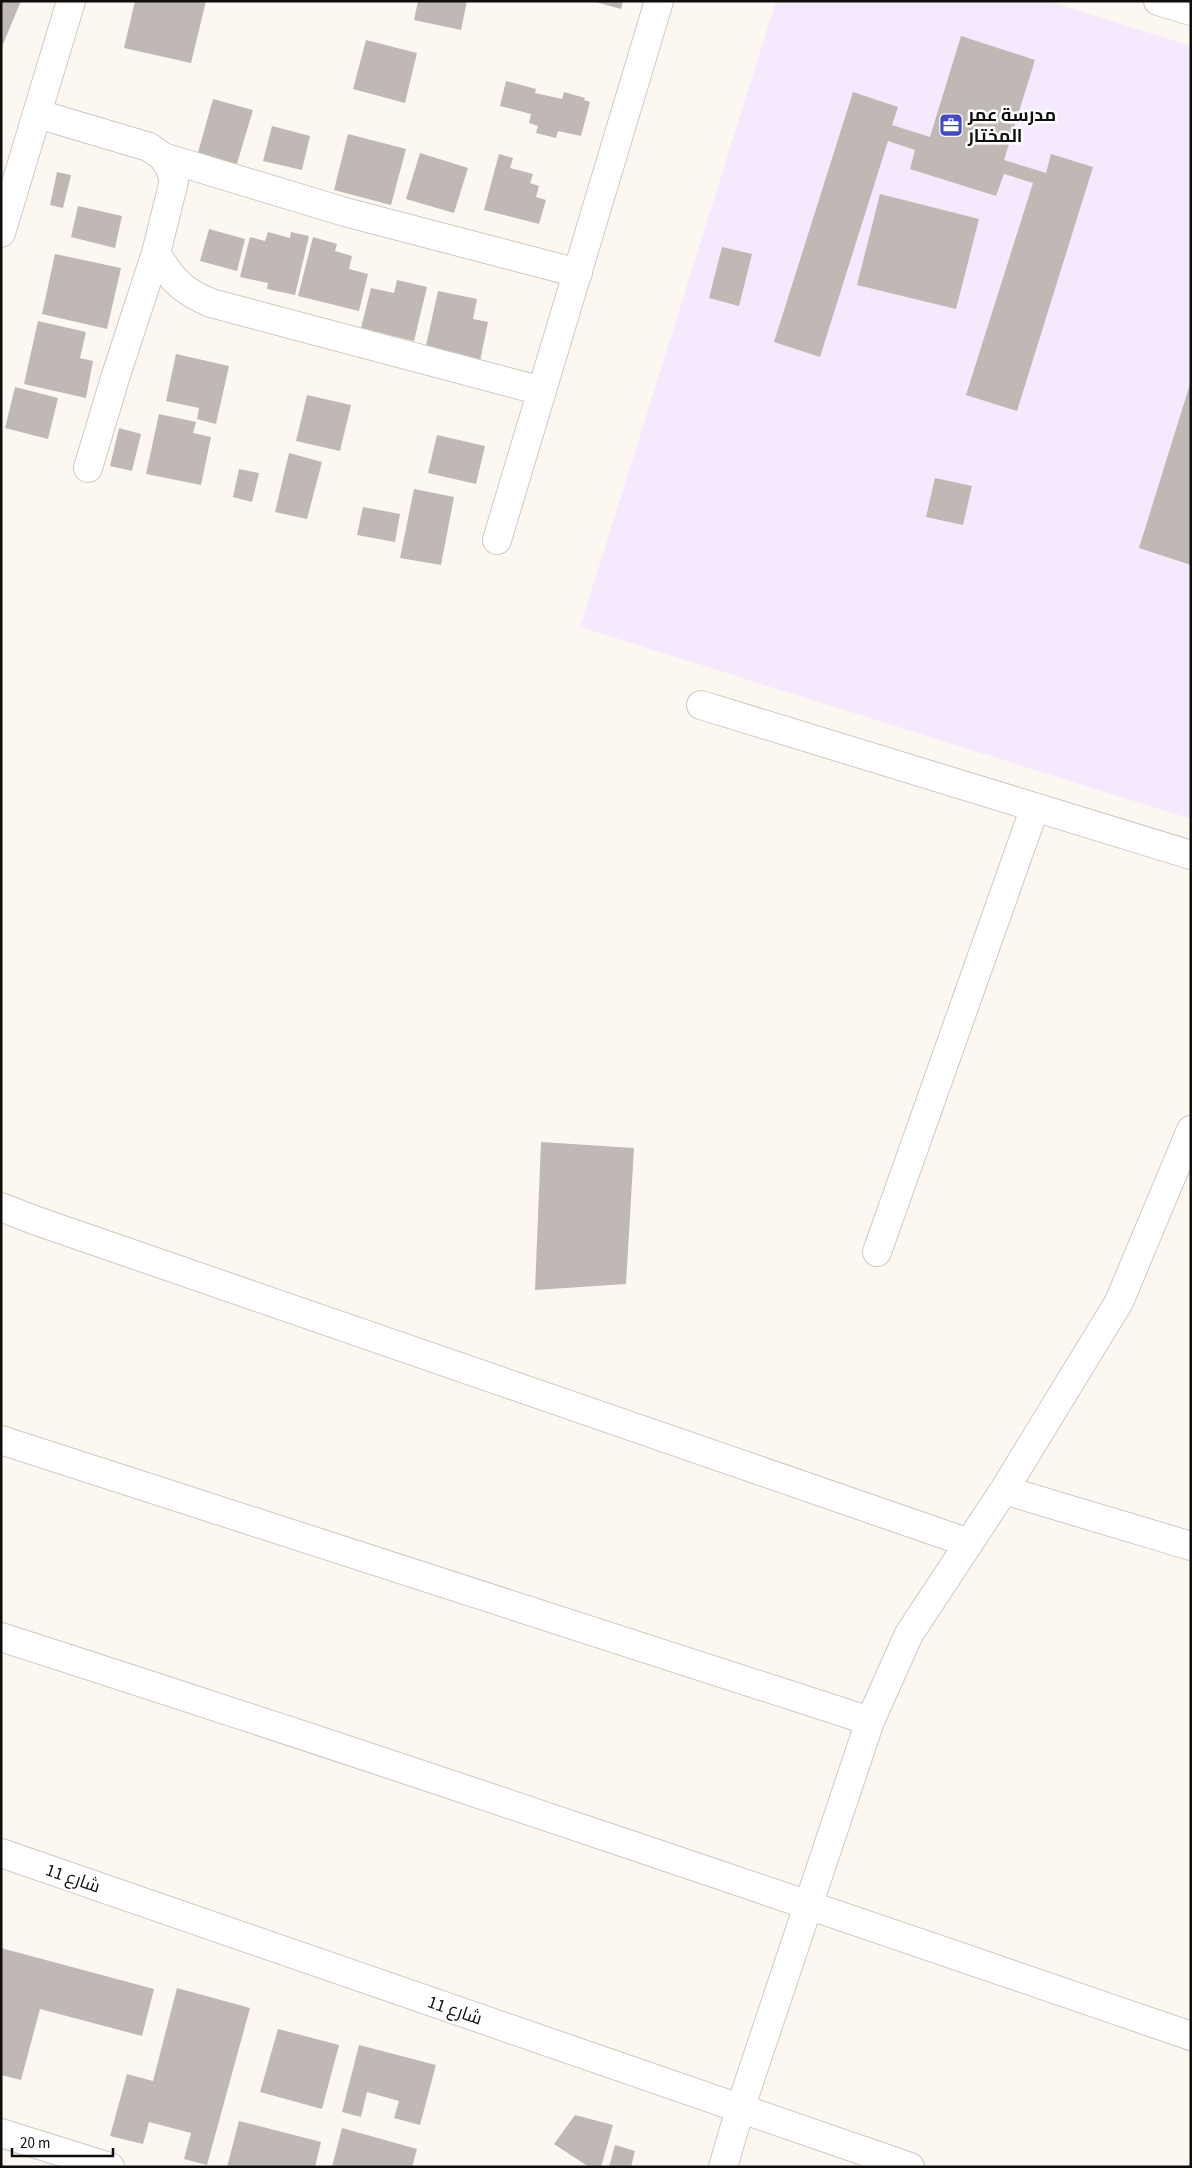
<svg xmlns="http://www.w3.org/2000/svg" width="1192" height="2168" font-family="'Source Sans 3',Cairo,sans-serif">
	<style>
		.education { fill: #f5e9fe }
		.building { fill: #bfb8b4 }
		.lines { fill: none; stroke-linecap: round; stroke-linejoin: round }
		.street-casing { stroke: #cfc9c4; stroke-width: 30 }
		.street { stroke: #fff; stroke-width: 28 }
		.labels { text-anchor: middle; stroke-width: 5; stroke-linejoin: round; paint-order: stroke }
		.poi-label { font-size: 18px; font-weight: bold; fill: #100e0d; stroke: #fff; text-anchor: start }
		.street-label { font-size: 18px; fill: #100e0d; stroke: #fff }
	</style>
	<rect width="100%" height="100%" fill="#fdf7f2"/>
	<!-- education -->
	<path class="education" d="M 776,1 L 1048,1 L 1191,46 L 1191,819 L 580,627 Z"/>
	<!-- building -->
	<path class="building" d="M 1,1 L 21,1 L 1,49 Z
		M 135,1 L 206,1 L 191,63 L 124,48 Z
		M 418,1 L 467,1 L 461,30 L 414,20 Z
		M 592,1 L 623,1 L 621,9 Z
		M 961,36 L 1035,60 L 1004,160 L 1046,173 L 1051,154 L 1093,167 L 1017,411 L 966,395 L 1033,183 L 1004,174 L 996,196 L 910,169 L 915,150 L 888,141 L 820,357 L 774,342 L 853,92 L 898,107 L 892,125 L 930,137 Z
		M 366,40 L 417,53 L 405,103 L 353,89 Z
		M 506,81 L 536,89 L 535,93 L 562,99 L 564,92 L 585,98 L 584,100 L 590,102 L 581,136 L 558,131 L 556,138 L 536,133 L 538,126 L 529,123 L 531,114 L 500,106 Z
		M 213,99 L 253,110 L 236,167 L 197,156 Z
		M 272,126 L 310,136 L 302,170 L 263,161 Z
		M 348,134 L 406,149 L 391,205 L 334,190 Z
		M 420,153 L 468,168 L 454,213 L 406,199 Z
		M 499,154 L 513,158 L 510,168 L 533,174 L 530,183 L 539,186 L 536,197 L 546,200 L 539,224 L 484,210 Z
		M 57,172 L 71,175 L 63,208 L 50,205 Z
		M 880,194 L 979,219 L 956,309 L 857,285 Z
		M 78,206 L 122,216 L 115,248 L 71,237 Z
		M 209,229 L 245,239 L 237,271 L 200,261 Z
		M 268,232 L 290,238 L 291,232 L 309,236 L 295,295 L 267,289 L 268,283 L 240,277 L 250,237 L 265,241 Z
		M 313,237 L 337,244 L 335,251 L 352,256 L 349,269 L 368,274 L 359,311 L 298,296 Z
		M 722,247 L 752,254 L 739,306 L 709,298 Z
		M 55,254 L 121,268 L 107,329 L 42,314 Z
		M 397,280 L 427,287 L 414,341 L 361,328 L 371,288 L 394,293 Z
		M 438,291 L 477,299 L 473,319 L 488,322 L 480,361 L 425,350 Z
		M 38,321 L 86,332 L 80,358 L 93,361 L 86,398 L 24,384 Z
		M 176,354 L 229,366 L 216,424 L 197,419 L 199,408 L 166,401 Z
		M 1190,384 L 1191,384 L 1191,565 L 1139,548 Z
		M 15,387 L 58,398 L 48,439 L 5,428 Z
		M 307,395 L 351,405 L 340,451 L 296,441 Z
		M 159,414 L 196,422 L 193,433 L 211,437 L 201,485 L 146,474 Z
		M 119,428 L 141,434 L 132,471 L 110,466 Z
		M 437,435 L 485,446 L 476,484 L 428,473 Z
		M 289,453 L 322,462 L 307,519 L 275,512 Z
		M 239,469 L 259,473 L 252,502 L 233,497 Z
		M 935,478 L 972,486 L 963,525 L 926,517 Z
		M 414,489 L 454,497 L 441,565 L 400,558 Z
		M 363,507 L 400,514 L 395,542 L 357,535 Z
		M 541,1142 L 634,1148 L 626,1284 L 535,1290 Z
		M 1,1948 L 154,1989 L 142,2036 L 40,2009 L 21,2080 L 1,2075 Z
		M 177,1988 L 250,2008 L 207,2165 L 184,2159 L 191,2133 L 149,2122 L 143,2144 L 110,2136 L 127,2074 L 153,2081 Z
		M 278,2029 L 339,2045 L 322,2109 L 260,2092 Z
		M 359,2045 L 436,2065 L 420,2125 L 394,2118 L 399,2101 L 367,2092 L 361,2117 L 342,2112 Z
		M 575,2115 L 613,2125 L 601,2167 L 589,2167 L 554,2144 Z
		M 239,2121 L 321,2142 L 315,2167 L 227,2167 Z
		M 342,2128 L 417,2149 L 412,2167 L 332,2167 Z
		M 615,2145 L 635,2151 L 631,2167 L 609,2167 Z"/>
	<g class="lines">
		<!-- street casing -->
		<g class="street-casing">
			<path id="street" d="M 1158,1 L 1191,11
				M 38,114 L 149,147 L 163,157 L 170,168 L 174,181 L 156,253 L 116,375 L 88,468
				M 163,157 L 345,212 L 578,273
				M 1,233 L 71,1
				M 156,253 C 172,280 182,291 211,303 L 542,391
				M 497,540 L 659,1
				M 701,705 L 1191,855
				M 1,1207 L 34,1220 L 969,1543
				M 877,1252 L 1035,807
				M 1,1440 L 870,1721
				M 1004,1490 L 1191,1546
				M 1,1637 C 399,1765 795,1900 1191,2036
				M 1,1853 L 910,2167
				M 1,2133 L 110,2167
				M 723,2167 L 740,2109 L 870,1721 L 909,1634 L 1004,1490 L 1119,1302 L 1191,1130"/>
		</g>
		<!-- street -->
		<use href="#street" class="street"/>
	</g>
	<!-- icons -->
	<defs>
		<g id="office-square" transform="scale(1.25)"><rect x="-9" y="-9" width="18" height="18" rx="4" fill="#424abe" stroke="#fff"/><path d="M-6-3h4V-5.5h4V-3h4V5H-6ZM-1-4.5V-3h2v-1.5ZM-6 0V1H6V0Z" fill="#fff"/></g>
	</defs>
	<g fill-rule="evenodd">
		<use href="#office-square" x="951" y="125"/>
	</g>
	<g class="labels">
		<!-- poi labels -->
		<g class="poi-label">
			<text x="968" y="121">مدرسة عمر<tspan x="968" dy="21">المختار</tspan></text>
		</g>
		<!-- street labels -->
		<g class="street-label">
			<text transform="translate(73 1878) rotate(19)" y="6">شارع 11</text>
			<text transform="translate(455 2010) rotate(19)" y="6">شارع 11</text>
		</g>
	</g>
	<!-- border -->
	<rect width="1192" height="2168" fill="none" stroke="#100e0d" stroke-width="5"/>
	<!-- scale -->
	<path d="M12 2148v8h101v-8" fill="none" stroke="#100e0d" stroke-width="2.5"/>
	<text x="20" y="2148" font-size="15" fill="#100e0d" stroke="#ffffff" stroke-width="4" paint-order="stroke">20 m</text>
</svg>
